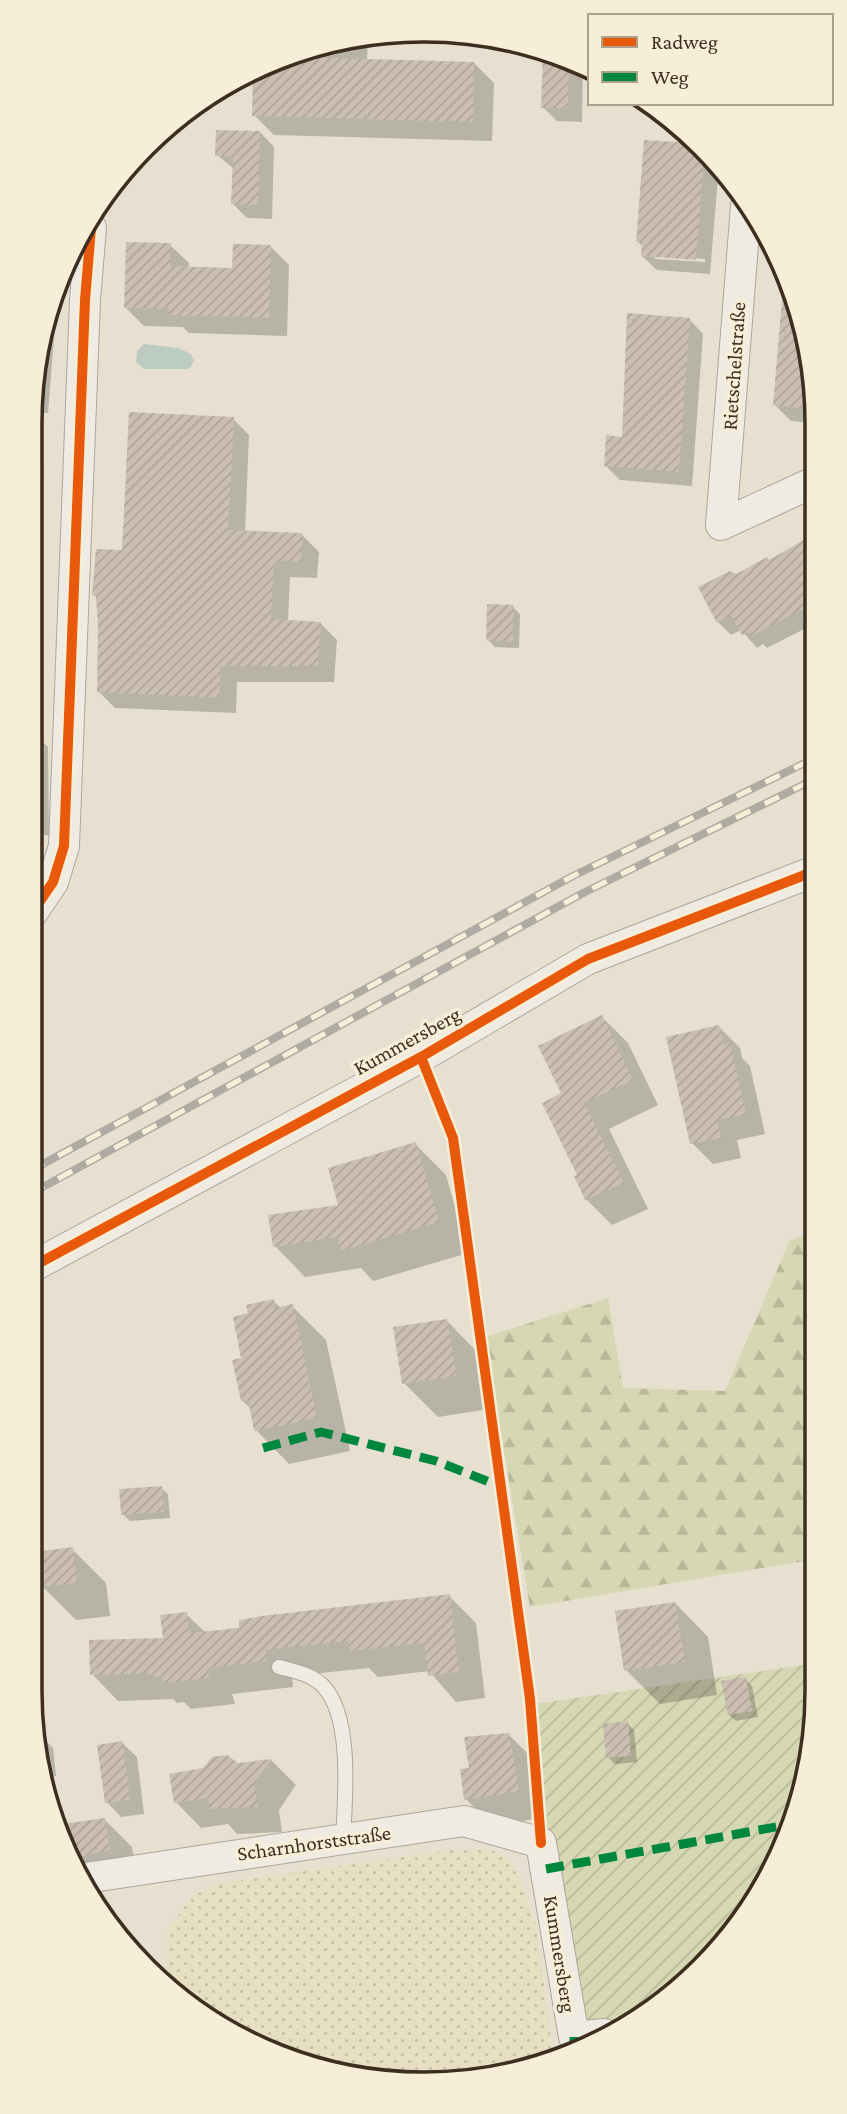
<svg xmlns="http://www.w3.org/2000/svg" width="847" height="2114" font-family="'Crimson Pro',serif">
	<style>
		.farmland { fill: url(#farmland-dots) }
		.forest { fill: url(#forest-firs) }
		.garden { fill: url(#garden-furrows) }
		.water { fill: #bcccc2 }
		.shadow { fill: #0003; fill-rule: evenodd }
		.building { fill: url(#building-hatch) }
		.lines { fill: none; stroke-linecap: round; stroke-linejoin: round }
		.service-casing { stroke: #ada599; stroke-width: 16 }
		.minor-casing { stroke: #ada599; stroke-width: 32 }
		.service { stroke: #efebe3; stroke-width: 14 }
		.minor { stroke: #efebe3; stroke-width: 30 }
		.rail-casing { stroke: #afaaa2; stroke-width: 8 }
		.rail { stroke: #f7eed8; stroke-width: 5; stroke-dasharray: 16; stroke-linecap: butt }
		.quiet { stroke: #00873e; stroke-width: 9; stroke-dasharray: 18 9; stroke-linecap: butt }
		.cycleway-casing { stroke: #f7eed8; stroke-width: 15 }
		.cycleway { stroke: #e8590c; stroke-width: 10 }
		.labels { text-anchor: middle; stroke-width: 7; stroke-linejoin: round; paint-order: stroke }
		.street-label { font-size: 21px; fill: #3d2e20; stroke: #f7eed8 }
		.rim { fill: none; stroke: #3d2e20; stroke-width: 3.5 }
	</style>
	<defs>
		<pattern id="farmland-dots" width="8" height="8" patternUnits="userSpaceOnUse" patternTransform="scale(1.75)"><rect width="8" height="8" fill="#e6dfc2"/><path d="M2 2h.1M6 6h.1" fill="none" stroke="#c6c0a6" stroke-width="1.8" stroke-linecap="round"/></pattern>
		<pattern id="forest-firs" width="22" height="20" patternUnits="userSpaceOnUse" patternTransform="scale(1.75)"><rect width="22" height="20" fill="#d6d7b3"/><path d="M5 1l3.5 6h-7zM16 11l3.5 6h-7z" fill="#b9b99a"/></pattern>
		<pattern id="garden-furrows" width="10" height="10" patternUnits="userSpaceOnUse" patternTransform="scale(1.75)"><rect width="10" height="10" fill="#d6d7b3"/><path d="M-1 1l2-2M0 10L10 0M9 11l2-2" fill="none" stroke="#b9b99a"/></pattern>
		<pattern id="building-hatch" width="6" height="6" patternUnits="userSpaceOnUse" patternTransform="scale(1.75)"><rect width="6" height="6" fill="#cbbfb2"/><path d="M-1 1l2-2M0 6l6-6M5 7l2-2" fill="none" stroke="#afa499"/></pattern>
	</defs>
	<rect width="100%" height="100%" fill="#e7e0d1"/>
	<!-- farmland -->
	<path class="farmland" d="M 490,1849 L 509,1860 L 519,1876 L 537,1929 L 553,2055 L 501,2077 L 372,2081 L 227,2032 L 168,1983 L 167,1931 L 191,1897 L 214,1884 L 451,1850 Z"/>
	<!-- forest -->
	<path class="forest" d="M 816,1232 L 817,1559 L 530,1607 L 485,1337 L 608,1298 L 623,1388 L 725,1391 L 790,1240 Z"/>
	<!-- garden -->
	<path class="garden" d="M 817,1663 L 817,1691 L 796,1817 L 736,1931 L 642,2018 L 619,2028 L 578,2031 L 544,1832 L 535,1704 Z"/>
	<!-- water -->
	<path class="water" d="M 144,344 L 178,348 L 191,354 L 194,361 L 189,369 L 144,369 L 136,362 L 137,351 Z"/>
	<!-- shadow -->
	<path class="shadow" d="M 368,38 L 367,60 L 474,63 L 494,83 L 492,141 L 274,135 L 254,115 L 255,69 Z
		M 544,50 L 583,67 L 582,122 L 557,121 L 543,107 Z
		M 260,132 L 274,147 L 272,219 L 247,218 L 233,204 L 234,169 L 217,155 Z
		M 698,145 L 713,159 L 712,171 L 718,177 L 710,274 L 657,270 L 642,256 L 643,247 L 637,241 ZM 652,255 L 705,259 L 705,262 L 656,259 Z
		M 170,245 L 189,263 L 188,269 L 233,270 L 271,247 L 289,265 L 287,336 L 189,333 L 183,327 L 144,326 L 126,308 Z
		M 787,272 L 814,372 L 814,423 L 791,421 L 775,405 Z
		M 49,306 L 56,313 L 48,413 L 32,412 Z
		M 689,319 L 703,334 L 692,486 L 620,480 L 606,466 L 624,439 Z
		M 233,419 L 249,435 L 245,533 L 302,535 L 319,552 L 317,578 L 290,577 L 288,621 L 320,623 L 337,640 L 334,682 L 237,682 L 236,713 L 115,708 L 99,692 L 98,599 L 94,595 L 124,552 Z
		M 30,456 L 44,470 L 36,573 L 30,573 Z
		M 814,536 L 814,612 L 803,617 L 808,627 L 767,648 L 763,644 L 757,648 L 741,630 L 731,635 L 718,622 L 736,576 L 769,562 Z
		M 513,607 L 520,614 L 519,648 L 495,647 L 488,640 Z
		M 30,733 L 34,733 L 48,747 L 49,835 L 30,836 Z
		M 602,1017 L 628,1043 L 658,1105 L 609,1129 L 648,1209 L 612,1225 L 586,1199 L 564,1094 Z
		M 719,1027 L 740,1048 L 742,1058 L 750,1066 L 765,1134 L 737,1140 L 741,1158 L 713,1164 L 692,1143 Z
		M 816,1084 L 816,1116 L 807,1108 Z
		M 415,1144 L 446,1175 L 468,1253 L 373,1281 L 361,1268 L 305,1277 L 275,1246 L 340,1206 Z
		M 273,1301 L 281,1308 L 292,1306 L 326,1340 L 350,1451 L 289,1464 L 256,1430 L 251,1409 L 242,1400 L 243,1360 L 250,1315 Z
		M 447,1321 L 480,1355 L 490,1409 L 438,1417 L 404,1383 Z
		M 161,1488 L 168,1494 L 170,1518 L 130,1521 L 123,1514 Z
		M 72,1549 L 106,1583 L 110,1616 L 76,1620 L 42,1586 Z
		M 449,1596 L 476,1623 L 485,1698 L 456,1702 L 429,1671 L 378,1677 L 369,1668 L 292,1676 L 293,1687 L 232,1694 L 235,1704 L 191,1709 L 184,1702 L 177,1703 L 173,1699 L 118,1701 L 92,1674 L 165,1640 L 186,1614 L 206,1633 Z
		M 675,1603 L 708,1637 L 717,1695 L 660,1704 L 626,1670 Z
		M 745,1679 L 752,1686 L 758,1717 L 736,1721 L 729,1715 Z
		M 627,1723 L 634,1730 L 637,1762 L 615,1764 L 608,1757 Z
		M 509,1735 L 536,1762 L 545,1817 L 493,1826 L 466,1799 L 471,1770 Z
		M 46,1741 L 53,1748 L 56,1776 L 44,1777 L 38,1742 Z
		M 122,1743 L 137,1757 L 144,1814 L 121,1817 L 107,1802 Z
		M 271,1760 L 296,1785 L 279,1810 L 282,1832 L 237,1834 L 228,1824 L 201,1828 L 176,1802 L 237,1765 Z
		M 105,1820 L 132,1847 L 137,1877 L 89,1884 L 57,1827 Z
		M 700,1964 L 689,1974 L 688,1966 Z"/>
	<!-- building -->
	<path class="building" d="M 543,50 L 569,60 L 568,108 L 541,108 Z
		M 300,57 L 474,62 L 473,122 L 252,116 L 253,69 Z
		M 216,130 L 260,131 L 258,205 L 231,204 L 233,156 L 215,156 Z
		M 644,140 L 696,143 L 699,146 L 698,160 L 704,161 L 696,260 L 641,256 L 642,242 L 636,242 Z
		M 126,242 L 171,243 L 170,266 L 232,268 L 233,244 L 271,245 L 269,318 L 169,315 L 169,309 L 124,308 Z
		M 784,277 L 788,277 L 814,372 L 814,410 L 773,405 Z
		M 627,313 L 690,318 L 679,472 L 604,466 L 606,435 L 622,437 Z
		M 129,412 L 234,417 L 228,530 L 303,533 L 301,562 L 274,561 L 271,619 L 321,622 L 318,666 L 221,666 L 219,698 L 97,692 L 98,625 L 96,596 L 92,595 L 96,549 L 122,550 Z
		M 814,534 L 814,603 L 752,636 L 748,632 L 742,635 L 731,615 L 717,623 L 698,587 L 730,571 L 736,574 L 767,557 L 769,560 Z
		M 487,604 L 514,605 L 513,642 L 486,640 Z
		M 602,1015 L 633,1080 L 584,1103 L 624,1183 L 585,1200 L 574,1176 L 577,1175 L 542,1103 L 561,1093 L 538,1046 Z
		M 719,1025 L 724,1044 L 730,1043 L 746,1114 L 717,1120 L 721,1138 L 690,1144 L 666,1037 Z
		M 416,1142 L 439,1222 L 341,1251 L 337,1237 L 273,1247 L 268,1215 L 338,1205 L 328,1168 Z
		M 274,1299 L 275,1308 L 293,1304 L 317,1418 L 254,1431 L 248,1400 L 241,1401 L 232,1360 L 241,1358 L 233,1317 L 248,1313 L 246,1305 Z
		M 447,1319 L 457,1376 L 402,1384 L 393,1327 Z
		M 162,1486 L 164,1512 L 121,1515 L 119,1489 Z
		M 73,1547 L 77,1583 L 40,1587 L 35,1552 Z
		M 450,1594 L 459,1672 L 428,1676 L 424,1643 L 350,1651 L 348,1641 L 266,1650 L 267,1661 L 207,1668 L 209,1678 L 163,1683 L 162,1676 L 149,1677 L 149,1673 L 90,1675 L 89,1640 L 163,1638 L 160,1615 L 187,1612 L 190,1633 L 239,1628 L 239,1620 L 262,1616 Z
		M 675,1602 L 685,1662 L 624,1671 L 615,1611 Z
		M 746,1677 L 752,1711 L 728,1715 L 721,1681 Z
		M 628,1721 L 631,1756 L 606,1758 L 603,1724 Z
		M 509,1733 L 519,1791 L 464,1800 L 460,1769 L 469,1768 L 464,1737 Z
		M 123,1741 L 130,1800 L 105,1803 L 97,1745 Z
		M 227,1755 L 238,1763 L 272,1759 L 254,1783 L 258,1807 L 210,1809 L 208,1798 L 174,1803 L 169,1774 L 203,1768 L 212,1757 Z
		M 105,1818 L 110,1850 L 74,1858 L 55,1825 Z"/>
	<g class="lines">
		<!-- service casing -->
		<g class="service-casing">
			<path id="service" d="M 279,1667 C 294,1671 311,1674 323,1686 C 353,1717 345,1799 343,1839"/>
		</g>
		<!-- minor casing -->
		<g class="minor-casing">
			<path id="minor" d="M 746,206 L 721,525 L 814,482
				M 30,916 L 53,882 L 64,846 L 85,300 L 91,228
				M 30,1268 L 421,1057 L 588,959 L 815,871
				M 86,1878 L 464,1821 L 541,1843 L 574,2037 L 604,2034"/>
		</g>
		<!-- service -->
		<use href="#service" class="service"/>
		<!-- minor -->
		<use href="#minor" class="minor"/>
		<!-- rail casing -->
		<g class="rail-casing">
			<path id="rail" d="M 30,1171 L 573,876 L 815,758
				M 30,1194 L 585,892 L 815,779"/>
		</g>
		<!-- rail -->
		<use href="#rail" class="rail"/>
		<!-- quiet -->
		<path class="quiet" d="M 263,1448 L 321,1432 L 436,1461 L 502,1487
			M 546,1869 L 792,1824
			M 574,2037 L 574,2046"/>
		<!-- cycleway casing -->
		<g class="cycleway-casing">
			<path id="cycleway" d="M 30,916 L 53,882 L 64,846 L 85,300 L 91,228
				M 421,1057 L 453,1138 L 530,1699 L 541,1843
				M 30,1268 L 421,1057 L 588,959 L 815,871"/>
		</g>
		<!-- cycleway -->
		<use href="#cycleway" class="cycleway"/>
	</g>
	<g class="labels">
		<!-- street labels -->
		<g class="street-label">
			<text transform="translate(734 366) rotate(-86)" y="7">Rietschelstraße</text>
			<text transform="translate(407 1041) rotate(-29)" y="7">Kummersberg</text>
			<text transform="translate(314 1843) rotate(-8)" y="7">Scharnhorststraße</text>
			<text transform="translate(560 1954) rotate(81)" y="7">Kummersberg</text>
		</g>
	</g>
	<!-- crop -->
	<path d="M0 0H847V2114H0ZM423 42H424A381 381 0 0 1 805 423V1691A381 381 0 0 1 424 2072H423A381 381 0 0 1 42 1691V423A381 381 0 0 1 423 42Z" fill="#f7eed8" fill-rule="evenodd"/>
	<path class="rim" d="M423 42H424A381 381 0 0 1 805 423V1691A381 381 0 0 1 424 2072H423A381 381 0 0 1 42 1691V423A381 381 0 0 1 423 42Z"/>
	<!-- legend -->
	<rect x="588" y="14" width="245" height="91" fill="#f7eed8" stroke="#ada18e" stroke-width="2"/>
	<rect x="602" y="37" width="35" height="10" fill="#e8590c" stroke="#ada18e" stroke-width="2"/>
	<text x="651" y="49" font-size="21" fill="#3d2e20">Radweg</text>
	<rect x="602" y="72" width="35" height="10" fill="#00873e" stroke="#ada18e" stroke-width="2"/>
	<text x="651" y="84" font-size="21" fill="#3d2e20">Weg</text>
</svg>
